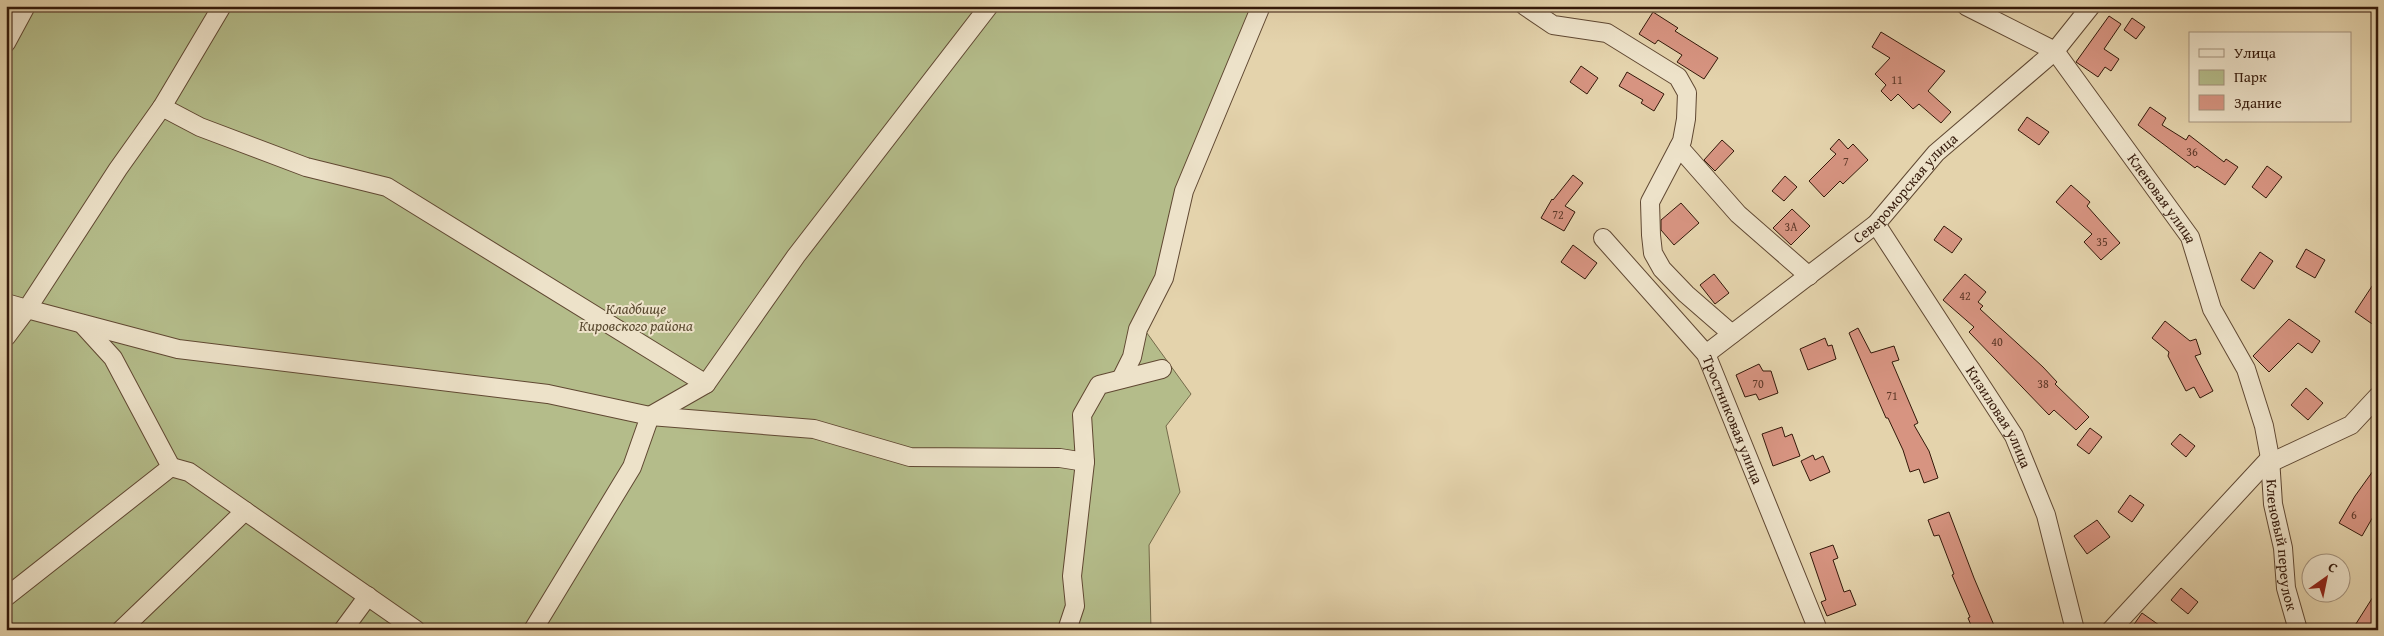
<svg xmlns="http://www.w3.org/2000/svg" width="2384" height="636" font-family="'Gentium Book Plus',serif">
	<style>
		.green { fill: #b4bc8a; stroke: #746a4a }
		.building { fill: #d79481; stroke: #34190a }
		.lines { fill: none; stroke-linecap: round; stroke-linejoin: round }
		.minor-casing { stroke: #604832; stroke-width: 20 }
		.minor { stroke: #ede2c9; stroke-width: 18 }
		.labels { text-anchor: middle; stroke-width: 4; stroke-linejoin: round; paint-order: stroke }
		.number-label { font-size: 12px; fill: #5d3828 }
		.street-label { font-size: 15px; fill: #34190a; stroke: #ede2c9 }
		.park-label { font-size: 15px; font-style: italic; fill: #5a4a30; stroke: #ede2c9 }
	</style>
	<rect width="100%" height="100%" fill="#e4d3ac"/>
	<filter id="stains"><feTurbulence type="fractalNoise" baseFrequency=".004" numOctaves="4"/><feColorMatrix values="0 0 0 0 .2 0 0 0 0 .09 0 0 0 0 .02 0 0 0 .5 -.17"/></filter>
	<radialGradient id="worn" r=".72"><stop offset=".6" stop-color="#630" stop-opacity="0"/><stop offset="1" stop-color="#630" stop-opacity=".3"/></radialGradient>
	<!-- green -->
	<path class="green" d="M 7,6 L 1266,6 L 1189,198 L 1144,329 L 1191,394 L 1166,426 L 1180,492 L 1149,545 L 1151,630 L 6,630 Z"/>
	<!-- building -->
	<path class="building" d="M 1653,12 L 1678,28 L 1675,31 L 1718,58 L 1704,79 L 1677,62 L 1682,55 L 1658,40 L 1655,44 L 1639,34 Z
		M 2109,16 L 2121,24 L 2104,49 L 2119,59 L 2111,71 L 2105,67 L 2098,77 L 2076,62 Z
		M 2132,18 L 2145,27 L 2136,39 L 2124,30 Z
		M 1881,32 L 1945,71 L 1928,91 L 1951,112 L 1941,123 L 1919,104 L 1913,109 L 1898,94 L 1891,101 L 1881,91 L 1886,85 L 1875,74 L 1890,58 L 1872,47 Z
		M 1581,66 L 1598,78 L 1587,94 L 1570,82 Z
		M 1627,72 L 1664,94 L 1654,111 L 1641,103 L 1643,100 L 1619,86 Z
		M 2150,107 L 2166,118 L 2162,125 L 2186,140 L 2189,135 L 2224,162 L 2226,159 L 2238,167 L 2225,185 L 2197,166 L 2195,168 L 2138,125 Z
		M 2027,117 L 2049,132 L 2039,145 L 2018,130 Z
		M 1839,139 L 1848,149 L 1853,144 L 1868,160 L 1843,184 L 1840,181 L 1824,197 L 1809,181 L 1836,154 L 1830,149 Z
		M 1722,140 L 1734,151 L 1715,171 L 1704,160 Z
		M 2267,166 L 2282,177 L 2266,198 L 2252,187 Z
		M 1573,175 L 1583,183 L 1565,206 L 1575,212 L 1564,231 L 1541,218 L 1552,199 L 1553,200 Z
		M 1785,176 L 1797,187 L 1784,201 L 1772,191 Z
		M 2071,185 L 2090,202 L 2087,206 L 2120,243 L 2101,260 L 2084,242 L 2092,234 L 2056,202 Z
		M 1681,203 L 1699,223 L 1674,245 L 1661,230 L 1661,220 Z
		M 1792,209 L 1810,226 L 1791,245 L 1773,228 Z
		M 1944,226 L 1962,239 L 1952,253 L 1934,240 Z
		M 1573,245 L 1597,263 L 1585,279 L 1561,262 Z
		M 2306,249 L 2325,260 L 2315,278 L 2296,267 Z
		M 2260,252 L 2273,261 L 2254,289 L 2241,280 Z
		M 1714,274 L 1729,293 L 1715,304 L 1700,285 Z
		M 1965,274 L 1986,292 L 1978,302 L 1983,306 L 1980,309 L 2043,367 L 2057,382 L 2055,384 L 2089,417 L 2076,430 L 2054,410 L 2049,415 L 1969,332 L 1974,327 L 1943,300 Z
		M 2378,277 L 2378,328 L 2355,312 Z
		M 2289,319 L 2320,341 L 2312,353 L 2298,343 L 2269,372 L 2253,356 Z
		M 2165,321 L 2190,341 L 2196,339 L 2201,354 L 2195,356 L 2213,391 L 2200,398 L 2194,387 L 2186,391 L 2168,356 L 2169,352 L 2152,338 Z
		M 1858,328 L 1871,353 L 1894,346 L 1899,360 L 1892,362 L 1918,423 L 1914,425 L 1929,451 L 1938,478 L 1924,483 L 1919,469 L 1910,472 L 1903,450 L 1888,418 L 1886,418 L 1849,333 Z
		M 1825,338 L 1828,346 L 1832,345 L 1836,359 L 1808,370 L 1800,349 Z
		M 1759,364 L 1763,371 L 1771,371 L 1778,393 L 1759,400 L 1756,394 L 1745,397 L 1736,375 Z
		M 2306,388 L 2323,403 L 2308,420 L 2291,405 Z
		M 1782,427 L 1785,437 L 1792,434 L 1800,456 L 1773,466 L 1762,434 Z
		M 2090,428 L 2102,437 L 2089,454 L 2077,445 Z
		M 2180,434 L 2195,446 L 2186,457 L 2171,444 Z
		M 1813,455 L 1815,460 L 1823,456 L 1830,472 L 1810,481 L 1801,461 Z
		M 2378,464 L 2378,508 L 2362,536 L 2339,523 L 2355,496 Z
		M 2130,495 L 2144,505 L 2132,522 L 2118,512 Z
		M 1949,512 L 1974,578 L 1996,630 L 1973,630 L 1968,618 L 1970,617 L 1952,575 L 1954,574 L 1939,535 L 1934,536 L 1928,520 Z
		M 2097,520 L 2110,537 L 2087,554 L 2074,536 Z
		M 1833,545 L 1838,558 L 1833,560 L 1844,592 L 1850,590 L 1856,605 L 1827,616 L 1821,602 L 1826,600 L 1810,553 Z
		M 2181,588 L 2198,602 L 2188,614 L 2171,600 Z
		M 2378,589 L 2378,624 L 2374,630 L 2352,630 Z
		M 2142,613 L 2166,630 L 2130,630 Z"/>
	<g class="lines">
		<!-- minor casing -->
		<g class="minor-casing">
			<g id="minor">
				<path d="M 1525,6 L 1553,25 L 1607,33 L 1678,77 L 1687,93 L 1686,119 L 1682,141 L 1650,202 L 1651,235 L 1653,253 L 1662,269 L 1686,294 L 1732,334"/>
				<path id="s1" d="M 1966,6 L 2055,51 L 2190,237 L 2212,309 L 2246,369 L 2264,426 L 2270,458 L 2273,504 L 2283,548 L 2286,588 L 2298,630"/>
				<path d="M 6,43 L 26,6"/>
				<path d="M 162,107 L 200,127 L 306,167 L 387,187 L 706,384"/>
				<path d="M 1679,147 L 1738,214 L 1809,276"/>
				<path id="s2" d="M 1876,224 L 2014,436 L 2046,515 L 2075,630"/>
				<path id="s3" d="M 1603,238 L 1706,354 L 1818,630"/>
				<path d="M 6,303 L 27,309 L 118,169 L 162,107 L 222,6"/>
				<path d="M 6,337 L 27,309 L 178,349 L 548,394 L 650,416 L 814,429 L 910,457 L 1060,458 L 1085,462 L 1082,415 L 1099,385 L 1162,369"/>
				<path id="s4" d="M 1706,354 L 1876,224 L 1936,153 L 2055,51 L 2091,6"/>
				<path d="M 1121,379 L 1132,357 L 1138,329 L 1164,278 L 1184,191 L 1261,6"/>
				<path d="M 2270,463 L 2351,425 L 2378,396"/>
				<path d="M 171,467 L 189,472 L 245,511"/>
				<path d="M 6,597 L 171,467 L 113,358 L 82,324"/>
				<path d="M 121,630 L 245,511 L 416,630"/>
				<path d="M 343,630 L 368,596"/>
				<path d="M 533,630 L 632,467 L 650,416 L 706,384 L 796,256 L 989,6"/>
				<path d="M 1067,630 L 1075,606 L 1072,576 L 1085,462"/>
				<path d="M 2111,630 L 2270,458"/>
			</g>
		</g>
		<!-- minor -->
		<use href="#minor" class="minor"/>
	</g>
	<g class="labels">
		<!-- number labels -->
		<g class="number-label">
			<text x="1897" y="84">11</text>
			<text x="2192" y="156">36</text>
			<text x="1846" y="166">7</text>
			<text x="1558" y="219">72</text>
			<text x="1791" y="231">3А</text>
			<text x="2102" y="246">35</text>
			<text x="1965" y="300">42</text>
			<text x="1997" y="346">40</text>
			<text x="1758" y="388">70</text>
			<text x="2043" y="388">38</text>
			<text x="1892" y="400">71</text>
			<text x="2354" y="519">6</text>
		</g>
		<!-- street labels -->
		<g class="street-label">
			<text dy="5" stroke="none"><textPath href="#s4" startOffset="260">Североморская улица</textPath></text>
			<text dy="5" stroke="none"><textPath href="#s1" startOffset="282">Кленовая улица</textPath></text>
			<text dy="5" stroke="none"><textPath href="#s2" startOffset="229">Кизиловая улица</textPath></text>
			<text dy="5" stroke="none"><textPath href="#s3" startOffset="226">Тростниковая улица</textPath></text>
			<text dy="5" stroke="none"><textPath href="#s1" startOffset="654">Кленовый переулок</textPath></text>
		</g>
		<!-- park labels -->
		<g class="park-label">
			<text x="636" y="314">Кладбище<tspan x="636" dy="17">Кировского района</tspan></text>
		</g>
	</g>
	<!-- margin -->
	<rect width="2384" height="636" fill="none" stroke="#e4d3ac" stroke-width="25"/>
	<rect x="8" y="8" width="2369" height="621" fill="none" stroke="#34190a" stroke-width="2.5"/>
	<rect x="12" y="12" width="2359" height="611" fill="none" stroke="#34190a"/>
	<!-- legend -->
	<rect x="2189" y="32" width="162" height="90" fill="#ede2c9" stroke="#a3927d"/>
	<rect x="2199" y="49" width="25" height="8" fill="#ede2c9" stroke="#a3927d"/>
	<text x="2234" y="58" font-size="15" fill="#34190a">Улица</text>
	<rect x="2199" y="70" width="25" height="15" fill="#b4bc8a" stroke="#a3927d"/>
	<text x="2234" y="82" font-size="15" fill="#34190a">Парк</text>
	<rect x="2199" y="95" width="25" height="15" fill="#d79481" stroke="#a3927d"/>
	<text x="2234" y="108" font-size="15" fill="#34190a">Здание</text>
	<!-- north arrow -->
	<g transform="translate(2326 578) rotate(33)"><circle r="24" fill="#ede2c9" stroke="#a3927d"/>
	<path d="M0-4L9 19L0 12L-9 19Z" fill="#8f2418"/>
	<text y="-8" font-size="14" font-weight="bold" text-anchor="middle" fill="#34190a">С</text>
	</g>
	<rect width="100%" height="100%" filter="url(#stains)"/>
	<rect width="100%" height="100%" fill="url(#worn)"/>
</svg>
